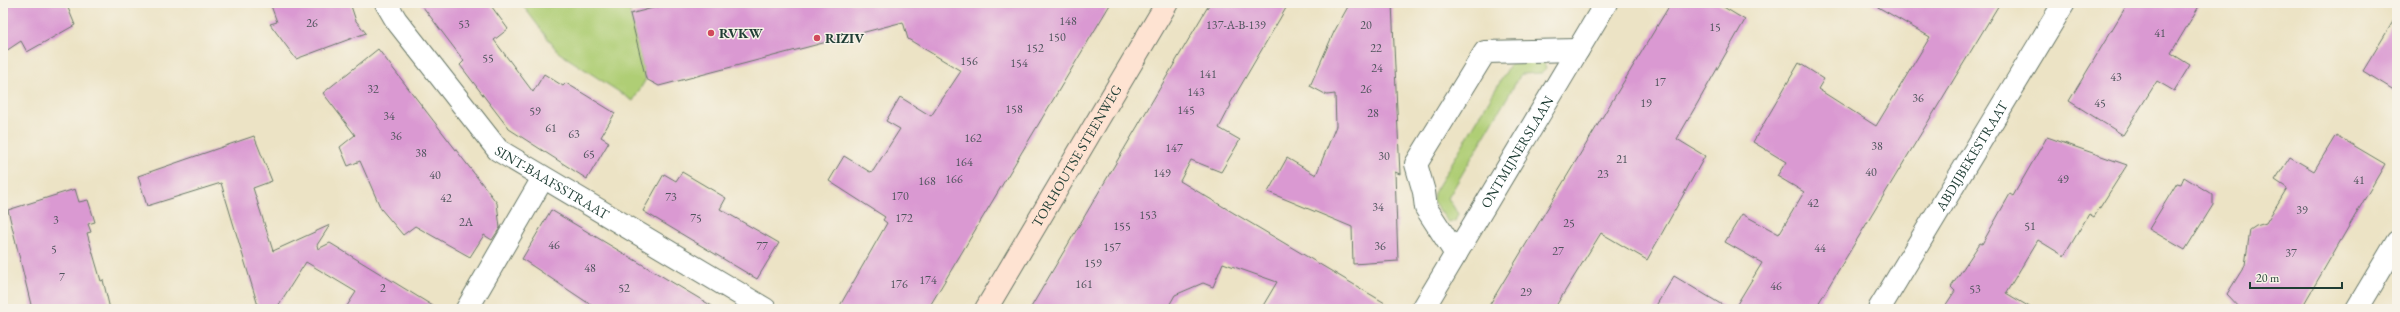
<svg xmlns="http://www.w3.org/2000/svg" width="2400" height="312" font-family="'EB Garamond',serif">
	<style>
		.green { fill: #afce75; stroke: #678654 }
		.building { fill: #da99d2 }
		.lines { fill: none; stroke-linecap: round; stroke-linejoin: round }
		.minor-casing { stroke: #677767; stroke-width: 24 }
		.secondary-casing { stroke: #677767; stroke-width: 24 }
		.minor { stroke: #fff; stroke-width: 22 }
		.secondary { stroke: #fee3d2; stroke-width: 22 }
		.poi-dot { fill: #d1495b; stroke: #f7f3e8; stroke-width: 1.5 }
		.labels { text-anchor: middle; stroke-width: 3; stroke-linejoin: round; paint-order: stroke }
		.number-label { font-size: 12px; fill: #4e545c }
		.poi-label { font-size: 14px; font-weight: bold; fill: #1f3d34; stroke: #f7f3e8; text-anchor: start }
		.street-label { font-size: 14px; fill: #1f3d34; stroke: #f7f3e8 }
	</style>
	<rect width="100%" height="100%" fill="#f7f3e8"/>
	<filter id="ink" filterUnits="userSpaceOnUse"><feTurbulence type="fractalNoise" baseFrequency=".025" numOctaves="2"/><feDisplacementMap in="SourceGraphic" scale="8" xChannelSelector="R" yChannelSelector="G"/><feConvolveMatrix kernelMatrix="1 2 1 2 8 2 1 2 1" color-interpolation-filters="sRGB"/></filter>
	<filter id="wash" filterUnits="userSpaceOnUse"><feTurbulence type="fractalNoise" baseFrequency=".012" numOctaves="4" result="noise"/><feDisplacementMap in="SourceGraphic" scale="16" xChannelSelector="R" yChannelSelector="G"/><feGaussianBlur stdDeviation="0.9" result="paint"/><feColorMatrix in="noise" values="0 0 0 0 0 0 0 0 0 0 0 0 0 0 0 0 0 1.4 0 .05"/><feComposite in="paint" operator="in"/></filter>
	<g filter="url(#wash)">
		<rect width="100%" height="100%" fill="#ece3c5"/>
		<!-- green -->
		<path class="green" d="M 521,3 L 628,3 L 646,79 L 633,101 L 558,52 Z
			M 1516,60 L 1543,60 L 1546,69 L 1542,73 L 1521,74 L 1448,198 L 1458,214 L 1455,221 L 1449,223 L 1433,201 L 1434,193 L 1510,65 Z"/>
		<g id="blocks">
			<!-- building -->
			<path class="building" d="M 3,3 L 66,3 L 75,25 L 27,52 L 21,41 L 3,53 Z
				M 270,3 L 350,3 L 356,21 L 366,33 L 296,59 L 270,24 L 277,22 Z
				M 420,3 L 489,3 L 508,29 L 494,40 L 533,92 L 544,74 L 563,86 L 566,83 L 615,113 L 601,137 L 609,142 L 587,179 L 509,129 L 460,65 L 464,61 Z
				M 672,3 L 1111,3 L 928,309 L 838,309 L 887,223 L 883,220 L 885,217 L 829,181 L 844,156 L 870,172 L 873,171 L 900,129 L 886,121 L 900,97 L 931,116 L 961,71 L 908,39 L 903,22 L 659,86 L 646,79 L 630,14 Z
				M 1210,3 L 1289,3 L 1230,104 L 1231,105 L 1219,128 L 1240,140 L 1221,172 L 1191,160 L 1180,181 L 1395,309 L 1261,309 L 1277,282 L 1223,263 L 1213,287 L 1203,283 L 1175,295 L 1167,309 L 1030,309 Z
				M 1350,3 L 1392,3 L 1400,174 L 1395,172 L 1398,261 L 1353,264 L 1352,227 L 1268,192 L 1287,158 L 1316,175 L 1336,126 L 1335,94 L 1327,95 L 1310,86 L 1334,32 Z
				M 1671,3 L 1717,3 L 1745,20 L 1677,139 L 1705,156 L 1647,260 L 1601,233 L 1554,309 L 1487,309 Z
				M 1871,3 L 2000,3 L 1815,309 L 1734,309 L 1762,263 L 1725,242 L 1742,214 L 1779,234 L 1804,192 L 1777,176 L 1786,162 L 1753,142 L 1799,63 L 1824,79 L 1818,89 L 1876,126 L 1930,37 Z
				M 2128,3 L 2201,3 L 2171,53 L 2190,65 L 2174,91 L 2157,81 L 2123,135 L 2069,101 Z
				M 2397,15 L 2397,92 L 2363,71 Z
				M 378,49 L 497,203 L 500,228 L 492,240 L 484,235 L 470,257 L 415,226 L 403,235 L 381,209 L 360,161 L 348,166 L 340,147 L 355,135 L 323,93 Z
				M 2336,135 L 2385,164 L 2301,309 L 2241,309 L 2227,294 L 2245,265 L 2250,230 L 2256,226 L 2266,223 L 2287,188 L 2275,180 L 2290,157 L 2314,171 Z
				M 254,136 L 272,181 L 253,188 L 273,251 L 330,225 L 317,245 L 318,249 L 330,243 L 438,309 L 345,309 L 356,292 L 306,262 L 276,309 L 259,309 L 221,183 L 147,206 L 138,176 Z
				M 2047,137 L 2127,165 L 2094,217 L 2089,214 L 2064,256 L 2038,240 L 2006,293 L 2033,309 L 1943,309 L 1955,291 L 1951,287 L 1980,243 L 1982,244 L 2010,194 L 2013,196 Z
				M 682,172 L 726,198 L 720,209 L 779,243 L 757,279 L 643,211 L 664,174 L 676,181 Z
				M 2184,177 L 2213,195 L 2213,205 L 2185,250 L 2149,229 L 2177,183 L 2181,184 Z
				M 75,189 L 79,202 L 88,200 L 95,222 L 88,224 L 91,232 L 87,233 L 101,281 L 103,280 L 110,309 L 32,309 L 8,210 Z
				M 551,210 L 623,253 L 717,309 L 597,309 L 522,259 Z
				M 1674,276 L 1729,309 L 1654,309 Z"/>
		</g>
	</g>
	<g filter="url(#ink)">
		<use href="#blocks" fill-opacity="0" stroke="#677767" stroke-width="1"/>
		<g class="lines">
			<!-- minor casing -->
			<g class="minor-casing">
				<g id="minor">
					<path id="s1" d="M 386,3 L 396,20 L 498,150 L 765,309"/>
					<path d="M 1456,254 L 1426,208 L 1424,192 L 1416,164 L 1485,52 L 1578,50"/>
					<path d="M 467,309 L 543,178"/>
					<path id="s2" d="M 1423,309 L 1606,3"/>
					<path id="s3" d="M 1879,309 L 2064,3"/>
					<path d="M 2357,309 L 2397,242"/>
				</g>
			</g>
			<!-- secondary casing -->
			<g class="secondary-casing">
				<g id="secondary">
					<path id="s4" d="M 986,309 L 1167,3"/>
				</g>
			</g>
			<!-- minor -->
			<use href="#minor" class="minor"/>
			<!-- secondary -->
			<use href="#secondary" class="secondary"/>
		</g>
	</g>
	<!-- markers -->
	<g class="poi-dot">
		<circle cx="711" cy="33" r="4"/>
		<circle cx="817" cy="38" r="4"/>
	</g>
	<g class="labels">
		<!-- number labels -->
		<g class="number-label">
			<text x="1068" y="25">148</text>
			<text x="312" y="27">26</text>
			<text x="464" y="28">53</text>
			<text x="1236" y="29">137-A-B-139</text>
			<text x="1366" y="29">20</text>
			<text x="1715" y="31">15</text>
			<text x="2160" y="37">41</text>
			<text x="1057" y="41">150</text>
			<text x="1035" y="52">152</text>
			<text x="1376" y="52">22</text>
			<text x="488" y="62">55</text>
			<text x="969" y="65">156</text>
			<text x="1019" y="67">154</text>
			<text x="1377" y="72">24</text>
			<text x="1208" y="78">141</text>
			<text x="2116" y="81">43</text>
			<text x="1660" y="86">17</text>
			<text x="373" y="93">32</text>
			<text x="1366" y="93">26</text>
			<text x="1196" y="96">143</text>
			<text x="1918" y="102">36</text>
			<text x="1646" y="107">19</text>
			<text x="2100" y="107">45</text>
			<text x="1014" y="113">158</text>
			<text x="1186" y="114">145</text>
			<text x="535" y="115">59</text>
			<text x="1373" y="117">28</text>
			<text x="389" y="120">34</text>
			<text x="551" y="132">61</text>
			<text x="574" y="138">63</text>
			<text x="396" y="140">36</text>
			<text x="973" y="142">162</text>
			<text x="1877" y="150">38</text>
			<text x="1174" y="152">147</text>
			<text x="421" y="157">38</text>
			<text x="589" y="158">65</text>
			<text x="1384" y="160">30</text>
			<text x="1622" y="163">21</text>
			<text x="964" y="166">164</text>
			<text x="1871" y="176">40</text>
			<text x="1162" y="177">149</text>
			<text x="1603" y="178">23</text>
			<text x="435" y="179">40</text>
			<text x="954" y="183">166</text>
			<text x="2063" y="183">49</text>
			<text x="2359" y="184">41</text>
			<text x="927" y="185">168</text>
			<text x="900" y="200">170</text>
			<text x="671" y="201">73</text>
			<text x="446" y="202">42</text>
			<text x="1813" y="207">42</text>
			<text x="1378" y="211">34</text>
			<text x="2302" y="214">39</text>
			<text x="1148" y="219">153</text>
			<text x="696" y="222">75</text>
			<text x="904" y="222">172</text>
			<text x="56" y="224">3</text>
			<text x="466" y="226">2A</text>
			<text x="1569" y="227">25</text>
			<text x="1122" y="230">155</text>
			<text x="2030" y="230">51</text>
			<text x="554" y="249">46</text>
			<text x="762" y="250">77</text>
			<text x="1380" y="250">36</text>
			<text x="1112" y="251">157</text>
			<text x="1820" y="252">44</text>
			<text x="54" y="253">5</text>
			<text x="1558" y="255">27</text>
			<text x="2291" y="257">37</text>
			<text x="1093" y="267">159</text>
			<text x="590" y="272">48</text>
			<text x="62" y="281">7</text>
			<text x="928" y="284">174</text>
			<text x="899" y="288">176</text>
			<text x="1084" y="288">161</text>
			<text x="1776" y="290">46</text>
			<text x="383" y="292">2</text>
			<text x="624" y="292">52</text>
			<text x="1975" y="293">53</text>
			<text x="1526" y="296">29</text>
		</g>
		<!-- poi labels -->
		<g class="poi-label">
			<text x="719" y="38">RVKW</text>
			<text x="825" y="43">RIZIV</text>
		</g>
		<!-- street labels -->
		<g class="street-label">
			<text dy="5" stroke="none"><textPath href="#s2" startOffset="183">ONTMIJNERSLAAN</textPath></text>
			<text dy="5" stroke="none"><textPath href="#s4" startOffset="178">TORHOUTSE STEENWEG</textPath></text>
			<text dy="5" stroke="none"><textPath href="#s3" startOffset="179">ABDIJBEKESTRAAT</textPath></text>
			<text dy="5" stroke="none"><textPath href="#s1" startOffset="248">SINT-BAAFSSTRAAT</textPath></text>
		</g>
	</g>
	<!-- margin -->
	<rect width="2400" height="312" fill="none" stroke="#f7f3e8" stroke-width="16"/>
	<!-- scale -->
	<path d="M2250 282v6h92v-6" fill="none" stroke="#1f3d34" stroke-width="2"/>
	<text x="2256" y="282" font-size="12" fill="#1f3d34" stroke="#f7f3e8" stroke-width="3" paint-order="stroke">20 m</text>
</svg>
